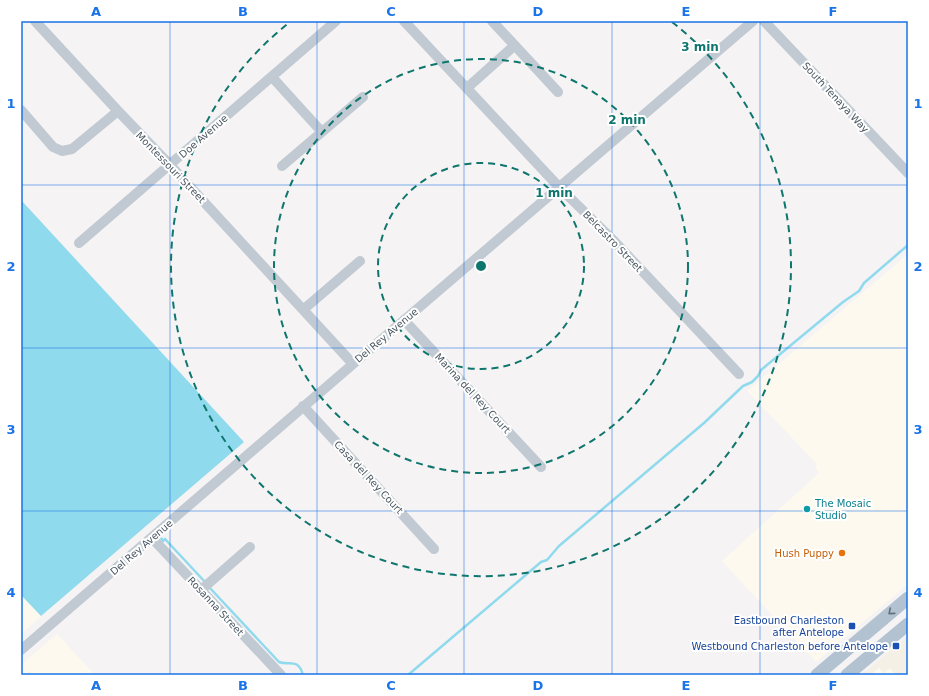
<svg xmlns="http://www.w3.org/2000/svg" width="929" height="696" font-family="'DejaVu Sans',sans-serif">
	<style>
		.commercial { fill: #fdf9ef }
		.sand { fill: #f5f0e5 }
		.water { fill: #90daee }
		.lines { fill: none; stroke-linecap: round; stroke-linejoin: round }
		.stream { stroke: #90daee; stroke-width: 2.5 }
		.minor { stroke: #c1cad2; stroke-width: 10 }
		.major { stroke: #b3c2d1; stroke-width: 13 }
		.oneway { stroke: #64717d }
		.grid { fill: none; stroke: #1a73e8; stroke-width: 1; stroke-opacity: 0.55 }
		.ring { fill: none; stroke: #0f766e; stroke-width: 2; stroke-dasharray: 7 5 }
		.culture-dot { fill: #0f9aa8; stroke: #fff; stroke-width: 1.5 }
		.food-dot { fill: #e8710a; stroke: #fff; stroke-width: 1.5 }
		.transit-dot { fill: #1a4fb4; stroke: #fff; stroke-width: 1.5 }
		.labels { text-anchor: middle; stroke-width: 4; stroke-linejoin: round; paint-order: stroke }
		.street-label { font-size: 10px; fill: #4a5661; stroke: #fff }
		.culture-label { font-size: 10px; fill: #0d838f; stroke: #fff; text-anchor: start }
		.food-label { font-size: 10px; fill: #c56008; stroke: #fff; text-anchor: end }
		.transit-label { font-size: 10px; fill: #164399; stroke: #fff; text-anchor: end }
		.centre { fill: #0f766e; stroke: #fff; stroke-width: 2 }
		.ring-label { font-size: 12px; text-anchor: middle; font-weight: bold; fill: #0f766e; stroke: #fff; stroke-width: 4; stroke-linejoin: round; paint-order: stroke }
		.neatline { fill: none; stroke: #1a73e8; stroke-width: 1.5 }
		.grid-label { font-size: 13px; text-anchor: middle; font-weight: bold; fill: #1a73e8 }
	</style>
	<rect width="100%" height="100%" fill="#f5f3f3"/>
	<!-- commercial -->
	<path class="commercial" d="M 908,254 L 908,584 L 816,662 L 722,561 L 819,473 L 815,466 L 817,464 L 747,391 Z
		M 21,595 L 41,616 L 21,634 Z
		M 57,634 L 95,675 L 21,675 L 21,665 Z
		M 876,663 L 884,673 L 890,668 L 896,675 L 862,675 Z"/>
	<!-- sand -->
	<path class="sand" d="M 908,636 L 908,675 L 896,675 L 890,668 L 884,673 L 879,668 L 870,675 L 862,675 Z"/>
	<!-- water -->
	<path class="water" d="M 21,200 L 244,442 L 41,616 L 21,595 Z"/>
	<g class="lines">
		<!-- stream -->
		<path class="stream" d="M 161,538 L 163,541 L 165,539 L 206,583
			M 209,587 L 279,662 C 289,666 298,657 303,675
			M 408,675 L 541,562 L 547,560 L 559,546 L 704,423 L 743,386 L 752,382 L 758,376 L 761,370 L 843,302 L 859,291 L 864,283 L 908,245"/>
		<!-- minor -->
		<path class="minor" d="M 35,21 L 118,111 L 170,165 L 353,364
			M 404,21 L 559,187 L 613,240 L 739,374
			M 492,21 L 558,92
			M 764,21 L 908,173
			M 272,77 L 321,131
			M 467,88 L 514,46
			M 21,110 L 53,147 L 62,151 L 72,149 L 118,111
			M 282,166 L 363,97
			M 79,243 L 336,21
			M 304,309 L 360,261
			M 404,320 L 541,467
			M 303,406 L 434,549
			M 152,538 L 281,675
			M 201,590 L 250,547
			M 21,650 L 353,364 L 753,21"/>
		<!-- major -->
		<path class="major" d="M 817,675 L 908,598
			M 847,675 L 908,624"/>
	</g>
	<!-- one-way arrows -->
	<defs><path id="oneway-chevron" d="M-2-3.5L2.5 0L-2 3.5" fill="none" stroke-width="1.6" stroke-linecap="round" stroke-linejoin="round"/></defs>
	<use class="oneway" href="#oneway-chevron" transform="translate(891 612) rotate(140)"/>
	<!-- grid -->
	<path class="grid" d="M 170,21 L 170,675M 317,21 L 317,675M 464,21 L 464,675M 612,21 L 612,675M 760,21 L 760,675M 21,185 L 908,185M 21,348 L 908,348M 21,511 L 908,511"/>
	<!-- distance rings -->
	<g class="ring">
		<circle cx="481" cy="266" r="103"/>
		<circle cx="481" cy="266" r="207"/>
		<path d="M672 22A310 310 0 1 1 290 22"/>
	</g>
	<!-- markers -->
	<circle class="culture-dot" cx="807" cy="509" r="4"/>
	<circle class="food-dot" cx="842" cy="553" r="4"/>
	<g class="transit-dot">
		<rect x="848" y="622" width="8" height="8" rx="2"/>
		<rect x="892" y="642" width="8" height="8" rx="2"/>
	</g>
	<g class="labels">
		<!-- street labels -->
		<g class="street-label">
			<text transform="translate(836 97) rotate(47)" y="4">South Tenaya Way</text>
			<text transform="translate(203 136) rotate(-41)" y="4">Doe Avenue</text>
			<text transform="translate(171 167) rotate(46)" y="4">Montessouri Street</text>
			<text transform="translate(613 241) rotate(46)" y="4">Belcastro Street</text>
			<text transform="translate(386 335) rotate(-40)" y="4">Del Rey Avenue</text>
			<text transform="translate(473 393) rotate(47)" y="4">Marina del Rey Court</text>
			<text transform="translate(369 477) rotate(47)" y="4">Casa del Rey Court</text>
			<text transform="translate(141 547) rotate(-41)" y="4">Del Rey Avenue</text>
			<text transform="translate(216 606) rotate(47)" y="4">Rosanna Street</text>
		</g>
		<!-- culture labels -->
		<g class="culture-label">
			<text x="815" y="507">The Mosaic<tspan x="815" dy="12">Studio</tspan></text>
		</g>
		<!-- food labels -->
		<g class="food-label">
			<text x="834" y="557">Hush Puppy</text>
		</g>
		<!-- transit labels -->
		<g class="transit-label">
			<text x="844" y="624">Eastbound Charleston<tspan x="844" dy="12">after Antelope</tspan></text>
			<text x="888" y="650">Westbound Charleston before Antelope</text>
		</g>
	</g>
	<circle cx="481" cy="266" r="6" class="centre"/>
	<g class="ring-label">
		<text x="700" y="51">3 min</text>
		<text x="627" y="124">2 min</text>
		<text x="554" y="197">1 min</text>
	</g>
	<!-- border -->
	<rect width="929" height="696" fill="none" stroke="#ffffff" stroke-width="44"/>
	<rect x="22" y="22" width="885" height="652" class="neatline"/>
	<g class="grid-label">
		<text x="96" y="16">A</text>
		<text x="243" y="16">B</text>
		<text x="391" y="16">C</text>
		<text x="538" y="16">D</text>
		<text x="686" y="16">E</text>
		<text x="833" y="16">F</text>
		<text x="11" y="108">1</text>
		<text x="918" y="108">1</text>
		<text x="11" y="271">2</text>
		<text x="918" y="271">2</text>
		<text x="11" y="434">3</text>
		<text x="918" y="434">3</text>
		<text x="11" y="597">4</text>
		<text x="918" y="597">4</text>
		<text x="96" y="690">A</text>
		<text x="243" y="690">B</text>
		<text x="391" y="690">C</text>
		<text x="538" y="690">D</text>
		<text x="686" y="690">E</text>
		<text x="833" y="690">F</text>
	</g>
</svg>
